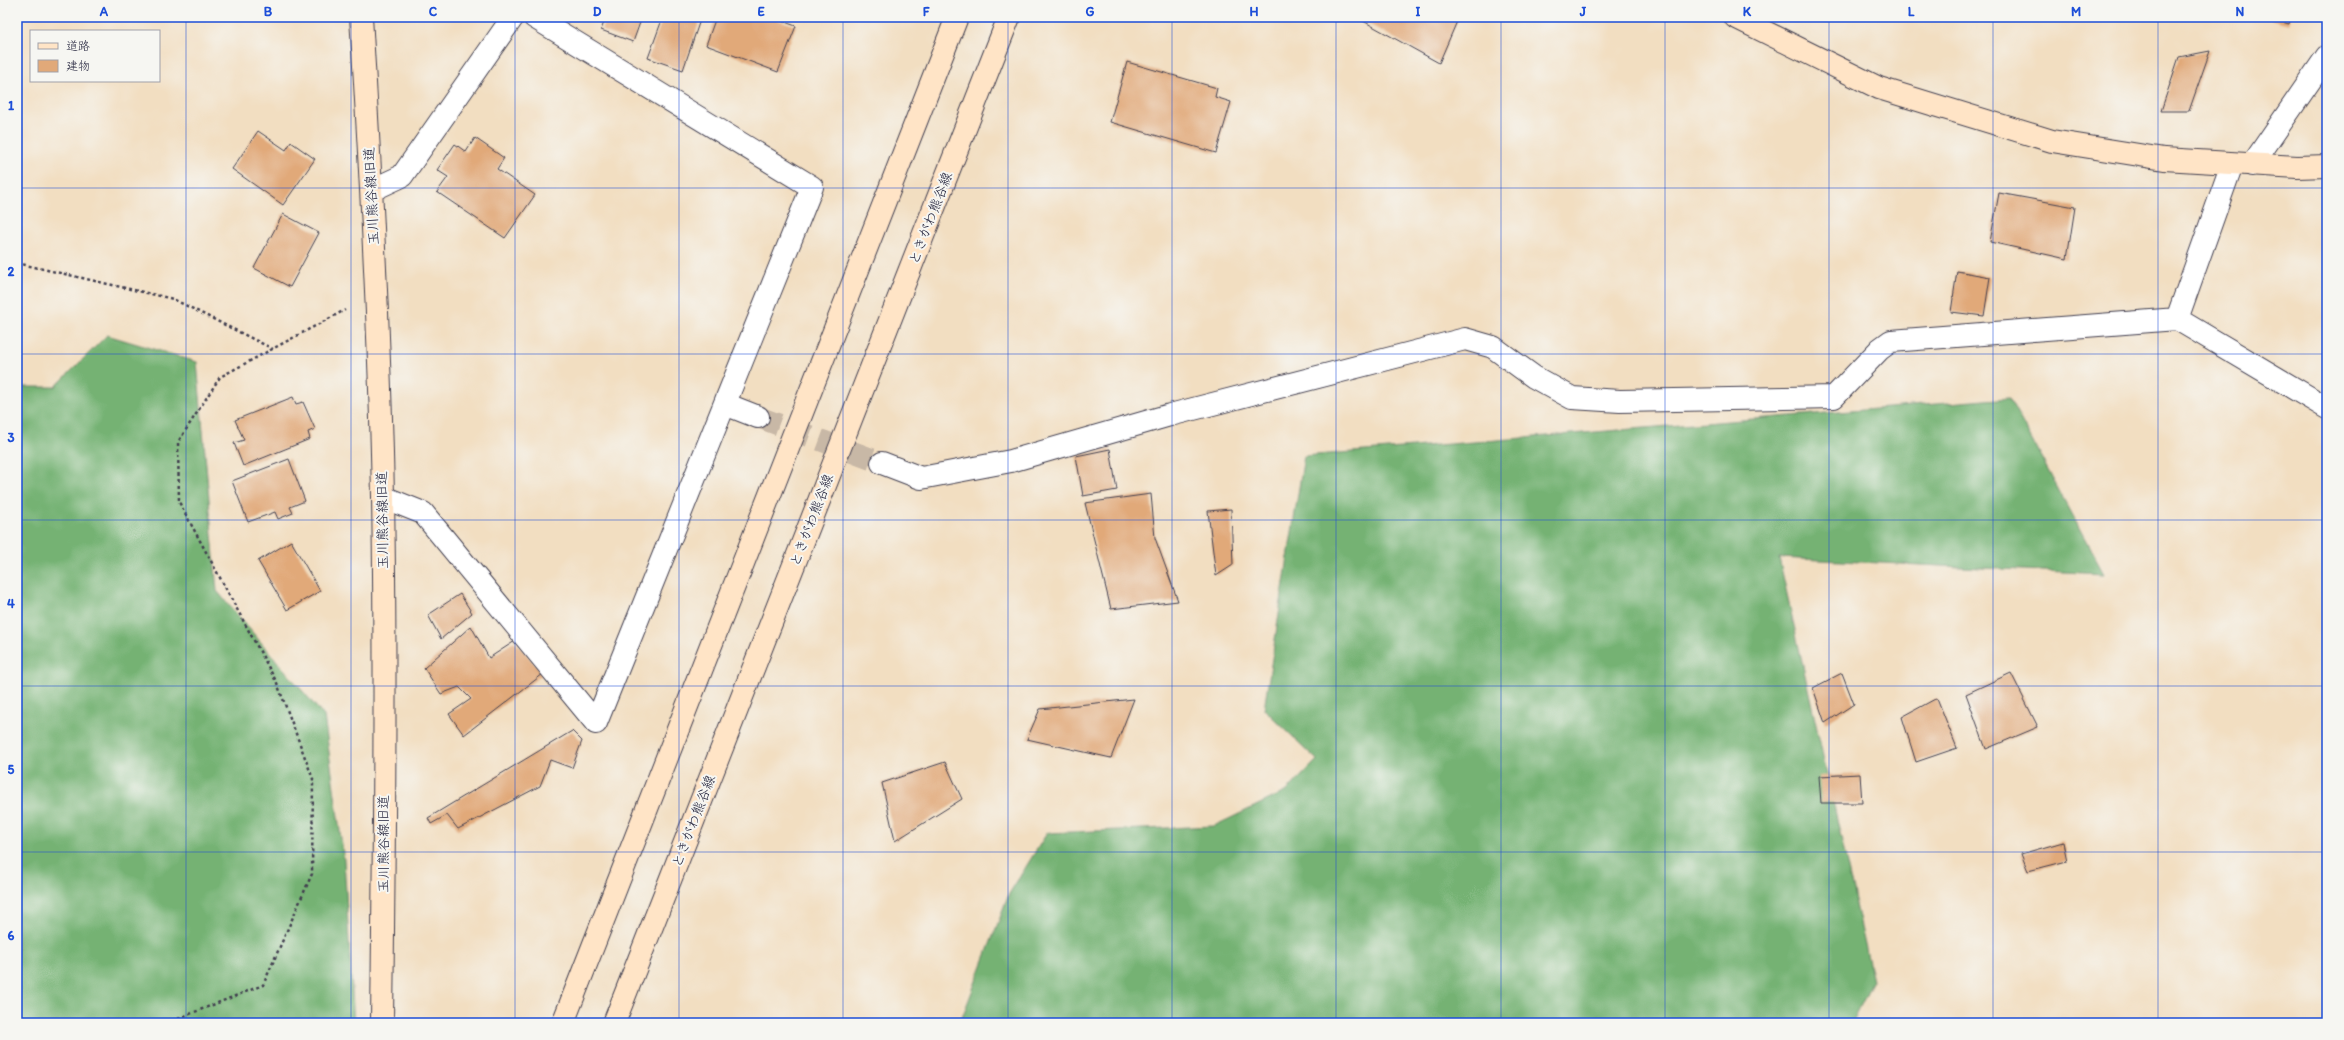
<svg xmlns="http://www.w3.org/2000/svg" width="2344" height="1040" font-family="Itim,'Klee One',sans-serif">
	<style>
		.forest { fill: #74b273; stroke: #4b6a57 }
		.building { fill: #e1a979 }
		.lines { fill: none; stroke-linecap: round; stroke-linejoin: round }
		.street-tunnel { stroke: #c8b8a6; stroke-width: 22; stroke-dasharray: 22 11; stroke-linecap: butt }
		.street-casing { stroke: #413e4f; stroke-width: 24 }
		.secondary-casing { stroke: #413e4f; stroke-width: 24 }
		.path { stroke: #413e4f; stroke-width: 2.5; stroke-dasharray: 3 3; stroke-linecap: butt }
		.street { stroke: #fff; stroke-width: 22 }
		.secondary { stroke: #ffe4c6; stroke-width: 22 }
		.grid { fill: none; stroke: #1d4ed8; stroke-width: 1; stroke-opacity: 0.55 }
		.labels { text-anchor: middle; stroke-width: 4; stroke-linejoin: round; paint-order: stroke }
		.street-label { font-size: 14px; fill: #22223b; stroke: #f6f6f2 }
		.neatline { fill: none; stroke: #1d4ed8; stroke-width: 1.5 }
		.grid-label { font-size: 13px; text-anchor: middle; font-weight: bold; fill: #1d4ed8 }
	</style>
	<rect width="100%" height="100%" fill="#f6f6f2"/>
	<filter id="ink" filterUnits="userSpaceOnUse"><feTurbulence type="fractalNoise" baseFrequency=".025" numOctaves="2"/><feDisplacementMap in="SourceGraphic" scale="8" xChannelSelector="R" yChannelSelector="G"/><feConvolveMatrix kernelMatrix="1 2 1 2 8 2 1 2 1" color-interpolation-filters="sRGB"/></filter>
	<filter id="wash" filterUnits="userSpaceOnUse"><feTurbulence type="fractalNoise" baseFrequency=".012" numOctaves="4" result="noise"/><feDisplacementMap in="SourceGraphic" scale="16" xChannelSelector="R" yChannelSelector="G"/><feGaussianBlur stdDeviation="0.9" result="paint"/><feColorMatrix in="noise" values="0 0 0 0 0 0 0 0 0 0 0 0 0 0 0 0 0 1.4 0 .05"/><feComposite in="paint" operator="in"/></filter>
	<g filter="url(#wash)">
		<rect width="100%" height="100%" fill="#f2dec1"/>
		<!-- forest -->
		<path class="forest" d="M 107,335 L 197,362 L 217,591 L 324,716 L 344,860 L 354,1023 L 17,1023 L 17,387 L 55,387 Z
			M 2009,398 L 2104,574 L 1779,558 L 1873,981 L 1852,1023 L 960,1023 L 1009,894 L 1047,833 L 1214,826 L 1287,791 L 1317,760 L 1264,709 L 1304,456 Z"/>
		<g id="blocks">
			<!-- building -->
			<path class="building" d="M 606,17 L 642,17 L 633,42 L 601,30 Z
				M 663,17 L 701,17 L 683,70 L 648,58 Z
				M 716,17 L 777,17 L 776,19 L 796,26 L 778,72 L 706,45 Z
				M 1356,17 L 1453,17 L 1458,19 L 1439,63 Z
				M 2263,17 L 2291,17 L 2289,24 Z
				M 2210,51 L 2189,111 L 2161,111 L 2179,57 Z
				M 1127,62 L 1217,88 L 1215,97 L 1231,102 L 1216,153 L 1110,122 Z
				M 258,131 L 286,150 L 291,142 L 315,159 L 283,205 L 232,169 Z
				M 475,138 L 504,158 L 497,169 L 535,195 L 505,238 L 437,192 L 448,177 L 437,170 L 455,144 L 466,152 Z
				M 1999,193 L 2075,207 L 2067,259 L 1990,242 Z
				M 283,214 L 319,233 L 290,287 L 254,268 Z
				M 1957,271 L 1990,277 L 1984,316 L 1951,312 Z
				M 293,397 L 296,404 L 303,402 L 315,429 L 308,432 L 310,439 L 243,466 L 234,443 L 244,440 L 235,420 Z
				M 1110,449 L 1117,490 L 1083,496 L 1076,456 Z
				M 289,459 L 305,501 L 290,507 L 293,513 L 278,519 L 275,512 L 248,522 L 232,481 Z
				M 1151,494 L 1155,538 L 1178,601 L 1111,609 L 1085,503 Z
				M 1231,509 L 1233,565 L 1216,576 L 1208,511 Z
				M 291,541 L 320,591 L 287,610 L 258,561 Z
				M 460,594 L 472,613 L 441,639 L 428,615 Z
				M 471,626 L 489,658 L 515,641 L 543,674 L 464,735 L 449,714 L 471,699 L 459,687 L 441,694 L 424,668 Z
				M 1842,673 L 1854,704 L 1825,723 L 1813,688 Z
				M 2011,673 L 2038,727 L 1986,749 L 1966,694 Z
				M 1937,698 L 1957,748 L 1916,762 L 1902,717 Z
				M 1134,699 L 1111,758 L 1027,739 L 1040,709 Z
				M 572,731 L 582,741 L 572,768 L 550,760 L 540,786 L 458,829 L 447,815 L 431,824 L 428,818 Z
				M 945,762 L 962,799 L 895,841 L 882,783 Z
				M 1860,774 L 1862,803 L 1821,803 L 1819,776 Z
				M 2063,842 L 2067,861 L 2028,871 L 2021,854 Z"/>
		</g>
	</g>
	<g filter="url(#ink)">
		<use href="#blocks" fill-opacity="0" stroke="#413e4f" stroke-width="1"/>
		<g class="lines">
			<!-- street-tunnel -->
			<path class="street-tunnel" d="M 758,417 L 882,463"/>
			<!-- street casing -->
			<g class="street-casing">
				<path id="street" d="M 2252,165 L 2327,56
					M 372,190 L 402,176 L 513,17
					M 2177,319 L 2232,164
					M 725,404 L 758,417
					M 882,463 L 921,478 L 1011,461 L 1170,415 L 1465,339 L 1493,347 L 1534,377 L 1572,398 L 1620,401 L 1834,397 L 1880,349 L 1891,341 L 2177,319 L 2327,408
					M 383,497 L 423,513 L 596,723 L 812,187 L 534,17"/>
			</g>
			<!-- secondary casing -->
			<g class="secondary-casing">
				<path id="secondary" d="M 361,17 C 371,177 380,337 383,497 C 386,672 384,848 382,1023
					M 1735,17 L 1879,88 L 2052,141 L 2164,159 L 2297,167 L 2327,166
					M 563,1023 L 957,17
					M 614,1023 L 1009,17"/>
			</g>
			<!-- path -->
			<path class="path" d="M 17,263 L 173,299 L 273,349
				M 167,1023 L 263,985 L 312,874 L 313,779 L 277,683 L 179,502 L 178,442 L 220,377 L 345,310"/>
			<!-- street -->
			<use href="#street" class="street"/>
			<!-- secondary -->
			<use href="#secondary" class="secondary"/>
		</g>
	</g>
	<!-- grid -->
	<path class="grid" d="M 186,17 L 186,1023M 351,17 L 351,1023M 515,17 L 515,1023M 679,17 L 679,1023M 843,17 L 843,1023M 1008,17 L 1008,1023M 1172,17 L 1172,1023M 1336,17 L 1336,1023M 1501,17 L 1501,1023M 1665,17 L 1665,1023M 1829,17 L 1829,1023M 1993,17 L 1993,1023M 2158,17 L 2158,1023M 17,188 L 2327,188M 17,354 L 2327,354M 17,520 L 2327,520M 17,686 L 2327,686M 17,852 L 2327,852"/>
	<g class="labels">
		<!-- street labels -->
		<g class="street-label">
			<text transform="translate(371 196) rotate(-93)" y="5">玉川熊谷線旧道</text>
			<text transform="translate(930 218) rotate(-69)" y="5">ときがわ熊谷線</text>
			<text transform="translate(382 520) rotate(-91)" y="5">玉川熊谷線旧道</text>
			<text transform="translate(811 520) rotate(-69)" y="5">ときがわ熊谷線</text>
			<text transform="translate(693 821) rotate(-69)" y="5">ときがわ熊谷線</text>
			<text transform="translate(383 844) rotate(-90)" y="5">玉川熊谷線旧道</text>
		</g>
	</g>
	<!-- margin -->
	<rect width="2344" height="1040" fill="none" stroke="#f6f6f2" stroke-width="44"/>
	<!-- legend -->
	<rect x="30" y="30" width="130" height="52" fill="#f6f6f2" stroke="#a1a1a9"/>
	<rect x="38" y="43" width="20" height="6" fill="#ffe4c6" stroke="#a1a1a9"/>
	<text x="66" y="50" font-size="12" fill="#22223b">道路</text>
	<rect x="38" y="60" width="20" height="12" fill="#e1a979" stroke="#a1a1a9"/>
	<text x="66" y="70" font-size="12" fill="#22223b">建物</text>
	<rect x="22" y="22" width="2300" height="996" class="neatline"/>
	<g class="grid-label">
		<text x="104" y="16">A</text>
		<text x="268" y="16">B</text>
		<text x="433" y="16">C</text>
		<text x="597" y="16">D</text>
		<text x="761" y="16">E</text>
		<text x="926" y="16">F</text>
		<text x="1090" y="16">G</text>
		<text x="1254" y="16">H</text>
		<text x="1418" y="16">I</text>
		<text x="1583" y="16">J</text>
		<text x="1747" y="16">K</text>
		<text x="1911" y="16">L</text>
		<text x="2076" y="16">M</text>
		<text x="2240" y="16">N</text>
		<text x="11" y="110">1</text>
		<text x="11" y="276">2</text>
		<text x="11" y="442">3</text>
		<text x="11" y="608">4</text>
		<text x="11" y="774">5</text>
		<text x="11" y="940">6</text>
	</g>
</svg>
